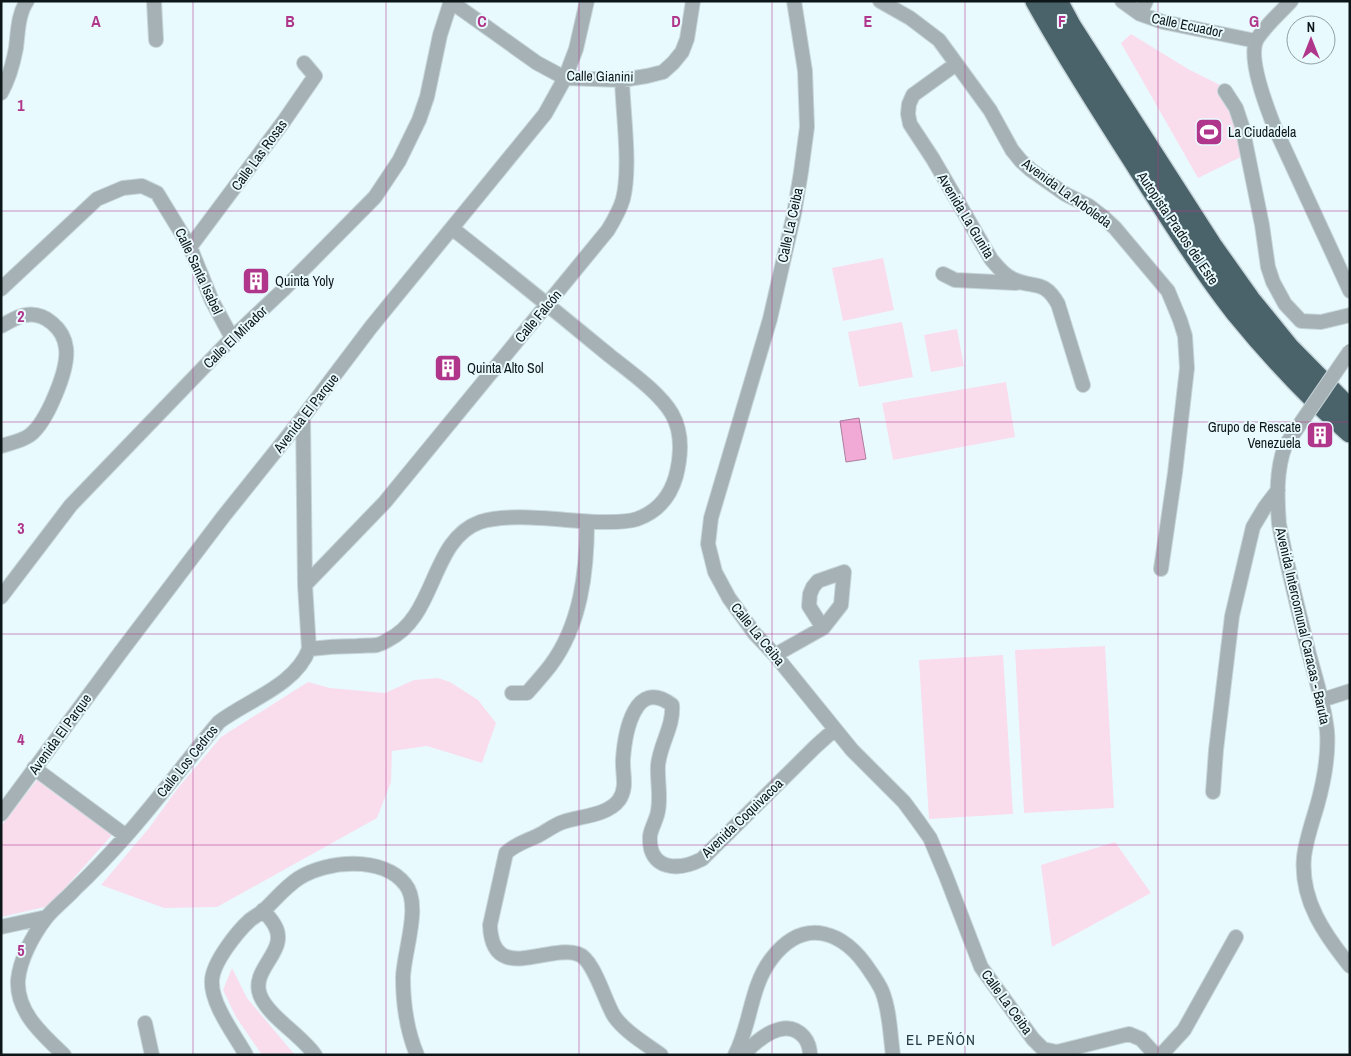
<svg xmlns="http://www.w3.org/2000/svg" width="1351" height="1056" font-family="'Archivo Narrow',sans-serif">
	<style>
		.green { fill: #f9dded }
		.water { fill: #f1aad6; stroke: #ad7e9e }
		.lines { fill: none; stroke-linecap: round; stroke-linejoin: round }
		.minor-casing { stroke: #c6d6da; stroke-width: 16 }
		.highway-casing { stroke: #c6d6da; stroke-width: 24 }
		.minor { stroke: #a5b1b4; stroke-width: 14 }
		.highway { stroke: #4a6269; stroke-width: 21 }
		.minor-bridge-casing { stroke: #c6d6da; stroke-width: 16; stroke-linecap: butt }
		.minor-bridge { stroke: #a5b1b4; stroke-width: 14 }
		.grid { fill: none; stroke: #af368b; stroke-width: 1; stroke-opacity: 0.55 }
		.labels { text-anchor: middle; stroke-width: 4; stroke-linejoin: round; paint-order: stroke }
		.street-label { font-size: 14px; fill: #0d171a; stroke: #e9faff }
		.poi-label { font-size: 14px; fill: #0d171a; stroke: #e9faff; text-anchor: start }
		.neighbourhood-label { font-size: 15px; letter-spacing: 1px; fill: #243b42; stroke: #e9faff }
		.grid-label { font-size: 16px; text-anchor: middle; font-weight: bold; fill: #af368b; stroke: #e9faff; stroke-width: 4; stroke-linejoin: round; paint-order: stroke }
	</style>
	<rect width="100%" height="100%" fill="#e9faff"/>
	<!-- green -->
	<path class="green" d="M 1131,34 L 1188,69 L 1230,90 L 1249,153 L 1198,178 L 1121,43 Z
		M 883,258 L 894,310 L 843,321 L 832,268 Z
		M 902,322 L 913,377 L 859,387 L 848,332 Z
		M 957,329 L 964,366 L 931,372 L 924,335 Z
		M 1006,382 L 1015,437 L 893,460 L 882,403 Z
		M 1105,646 L 1114,808 L 1024,813 L 1015,650 Z
		M 1003,655 L 1013,814 L 929,819 L 919,660 Z
		M 438,678 L 450,682 L 478,700 L 496,723 L 482,763 L 427,746 L 392,751 L 391,782 L 377,818 L 217,907 L 164,908 L 101,885 L 149,828 L 178,788 L 221,737 L 308,682 L 330,688 L 385,693 L 414,680 Z
		M 37,780 L 112,835 L 49,906 L 1,917 L 1,826 Z
		M 1115,842 L 1151,893 L 1052,947 L 1041,865 Z
		M 232,968 L 247,998 L 295,1055 L 262,1055 L 236,1017 L 223,990 Z"/>
	<!-- water -->
	<path class="water" d="M 859,418 L 866,459 L 846,462 L 840,421 Z"/>
	<g class="lines">
		<!-- minor casing -->
		<g class="minor-casing">
			<path id="minor" d="M 154,1 L 156,40
				M 450,1 L 537,63 L 565,78 L 622,80 L 647,76 L 663,72 L 673,63 L 682,52 L 687,39 L 693,1
				M 794,1 L 805,71 L 807,127 L 801,172 L 794,214 L 770,319 L 711,518 L 708,544 L 715,572 L 729,598 L 755,634 L 775,655 L 852,750 L 904,802 L 918,821 L 930,838 L 946,876 L 981,967 L 1033,1039 L 1043,1049 L 1057,1052 L 1129,1034 L 1141,1039 L 1152,1051 L 1153,1055
				M 880,1 L 910,18 L 939,40 L 990,110 L 1012,150 L 1021,161 L 1031,170 L 1065,194 L 1089,206 L 1102,216 L 1115,228 L 1168,291 L 1180,320 L 1185,336 L 1187,368 L 1175,473 L 1161,569
				M 1122,1 L 1140,14 L 1163,22 L 1256,41
				M 1291,1 C 1280,13 1266,25 1257,39 C 1247,57 1267,108 1274,126 L 1350,291
				M 1140,14 L 1146,1
				M 956,64 L 913,95 L 909,104 L 908,114 L 910,124 L 933,159 L 991,259 C 997,266 1003,274 1011,278 C 1032,290 1043,277 1058,304 L 1083,385
				M 1225,91 L 1236,108 L 1242,126 L 1262,225 L 1268,267 L 1273,282 L 1285,304 L 1301,321 L 1321,322 L 1350,315
				M 1,93 C 9,79 13,64 16,48 C 18,32 18,14 27,1
				M 190,247 L 284,121 L 315,76 L 304,63
				M 943,274 L 955,280 L 1016,283
				M 1,289 L 97,199 L 123,188 L 142,186 L 157,193 L 190,247 L 212,301 L 232,338
				M 1,326 C 9,322 17,316 26,315 C 45,312 64,329 66,348 C 69,369 47,422 30,435 C 22,441 11,443 1,446
				M 1285,446 C 1276,470 1277,498 1279,524 C 1287,566 1298,608 1308,650 C 1315,677 1324,703 1327,731 C 1329,757 1324,781 1317,806 C 1312,823 1306,840 1304,857 C 1300,900 1325,935 1350,966
				M 305,585 L 385,502 L 608,230 C 614,220 620,210 623,199 C 631,167 623,114 622,80
				M 1,597 L 71,505 L 232,338 L 283,290 L 375,197 L 399,161 L 419,120 L 427,97 L 440,35 L 451,1
				M 309,649 C 325,647 341,646 357,646 C 364,645 371,646 377,645 C 381,644 385,642 388,640 C 437,616 430,540 480,522 C 511,512 564,521 597,522 C 609,522 625,523 637,519 C 657,512 670,497 676,476 C 681,456 683,433 672,414 C 660,393 629,371 610,356 C 558,313 506,271 453,229
				M 775,655 L 823,628 L 841,605 L 844,572 L 818,581 L 813,587 L 810,594 L 809,606 L 823,628
				M 512,693 L 527,693 C 535,684 543,675 550,666 C 581,625 587,571 587,522
				M 1322,700 L 1350,691
				M 34,768 L 126,836
				M 1213,792 L 1216,750 L 1232,616 L 1253,527 L 1265,507 L 1278,490
				M 1,814 L 120,653 L 223,517 L 303,417 L 371,327 L 545,114 L 565,78 L 576,49 L 587,1
				M 263,910 C 267,915 272,920 275,926 C 289,951 250,969 260,995 C 268,1016 301,1035 315,1055
				M 1,927 L 47,917
				M 145,1023 L 152,1055
				M 64,1055 C 43,1035 16,1012 18,980 C 20,959 33,935 46,918 C 54,908 66,899 75,889 C 93,872 109,855 125,837 C 158,800 187,760 219,722 C 248,700 296,685 309,649 L 305,585 L 303,417
				M 246,1055 C 235,1035 210,1003 212,980 C 213,962 237,932 250,920 C 254,917 259,914 263,911 C 275,900 285,887 299,878 C 327,860 383,856 405,884 C 422,904 404,951 403,977 C 403,1002 407,1031 417,1055
				M 661,1055 C 646,1044 625,1032 614,1016 C 605,1002 594,959 578,954 C 547,944 492,985 490,925 L 506,853 C 515,844 527,841 539,835 C 547,831 554,825 563,822 C 580,816 607,816 619,800 C 628,787 622,773 623,759 C 625,732 635,677 672,705 C 674,726 660,744 658,765 C 657,780 661,796 658,811 C 657,819 651,828 650,836 C 648,871 679,871 702,859 L 815,747 L 835,729
				M 735,1055 C 751,1025 750,986 772,958 C 805,916 844,931 870,971 C 874,977 879,984 882,991 C 890,1011 890,1034 893,1055
				M 743,1055 C 757,1040 785,1015 804,1037 C 808,1042 810,1048 810,1055
				M 1161,1055 L 1184,1030 L 1236,937"/>
		</g>
		<!-- highway casing -->
		<g class="highway-casing">
			<path id="highway" d="M 1036,1 C 1068,59 1104,114 1139,169 C 1170,217 1200,266 1235,311 C 1270,354 1308,395 1350,432
				M 1057,1 L 1071,27 L 1211,245 L 1250,300 L 1289,348 L 1350,410"/>
		</g>
		<!-- minor -->
		<use href="#minor" class="minor"/>
		<!-- highway -->
		<use href="#highway" class="highway"/>
		<!-- minor-bridge casing -->
		<g class="minor-bridge-casing">
			<path id="minor-bridge" d="M 1285,446 L 1350,351"/>
		</g>
		<!-- minor-bridge -->
		<use href="#minor-bridge" class="minor-bridge"/>
	</g>
	<!-- grid -->
	<path class="grid" d="M 193,1 L 193,1055M 386,1 L 386,1055M 579,1 L 579,1055M 772,1 L 772,1055M 965,1 L 965,1055M 1158,1 L 1158,1055M 1,211 L 1350,211M 1,422 L 1350,422M 1,634 L 1350,634M 1,845 L 1350,845"/>
	<!-- icons -->
	<defs>
		<g id="stadium-square" transform="scale(1.4375)"><rect x="-9" y="-9" width="18" height="18" rx="4" fill="#af368b" stroke="#e9faff"/><path d="M0-5a6.5 5 0 1 0 0 10a6.5 5 0 1 0 0-10ZM-3.5-1.8h7v3.6h-7Z" fill="#fff"/></g>
		<g id="building-square" transform="scale(1.4375)"><rect x="-9" y="-9" width="18" height="18" rx="4" fill="#af368b" stroke="#e9faff"/><path d="M-4-6H4V6H1V3H-1V6H-4ZM-2.5-4.3h1.7v1.8h-1.7ZM.8-4.3h1.7v1.8H.8ZM-2.5-1h1.7V.8h-1.7ZM.8-1h1.7V.8H.8Z" fill="#fff"/></g>
	</defs>
	<g fill-rule="evenodd">
		<use href="#stadium-square" x="1209" y="132"/>
		<use href="#building-square" x="256" y="281"/>
		<use href="#building-square" x="448" y="368"/>
		<use href="#building-square" x="1320" y="435"/>
	</g>
	<g class="labels">
		<!-- street labels -->
		<g class="street-label">
			<text transform="translate(1187 25) rotate(12)" y="5">Calle Ecuador</text>
			<text transform="translate(600 76) rotate(1)" y="5">Calle Gianini</text>
			<text transform="translate(259 155) rotate(-54)" y="5">Calle Las Rosas</text>
			<text transform="translate(1067 193) rotate(36)" y="5">Avenida La Arboleda</text>
			<text transform="translate(966 216) rotate(59)" y="5">Avenida La Gunita</text>
			<text transform="translate(790 225) rotate(-78)" y="5">Calle La Ceiba</text>
			<text transform="translate(1178 228) rotate(56)" y="5">Autopista Prados del Este</text>
			<text transform="translate(199 271) rotate(65)" y="5">Calle Santa Isabel</text>
			<text transform="translate(538 316) rotate(-50)" y="5">Calle Falcón</text>
			<text transform="translate(235 337) rotate(-44)" y="5">Calle El Mirador</text>
			<text transform="translate(306 413) rotate(-52)" y="5">Avenida El Parque</text>
			<text transform="translate(1303 626) rotate(77)" y="5">Avenida Intercomunal Caracas - Baruta</text>
			<text transform="translate(758 634) rotate(51)" y="5">Calle La Ceiba</text>
			<text transform="translate(60 734) rotate(-54)" y="5">Avenida El Parque</text>
			<text transform="translate(187 761) rotate(-51)" y="5">Calle Los Cedros</text>
			<text transform="translate(742 818) rotate(-44)" y="5">Avenida Coquivacoa</text>
			<text transform="translate(1007 1002) rotate(54)" y="5">Calle La Ceiba</text>
		</g>
		<!-- poi labels -->
		<g class="poi-label">
			<text x="1228" y="137">La Ciudadela</text>
			<text x="275" y="286">Quinta Yoly</text>
			<text x="467" y="373">Quinta Alto Sol</text>
			<text x="1301" y="432" text-anchor="end">Grupo de Rescate<tspan x="1301" dy="16">Venezuela</tspan></text>
		</g>
		<!-- neighbourhood labels -->
		<g class="neighbourhood-label">
			<text x="941" y="1045">EL PEÑÓN</text>
		</g>
	</g>
	<g class="grid-label">
		<text x="96" y="27">A</text>
		<text x="290" y="27">B</text>
		<text x="482" y="27">C</text>
		<text x="676" y="27">D</text>
		<text x="868" y="27">E</text>
		<text x="1062" y="27">F</text>
		<text x="1254" y="27">G</text>
		<text x="21" y="111">1</text>
		<text x="21" y="322">2</text>
		<text x="21" y="534">3</text>
		<text x="21" y="745">4</text>
		<text x="21" y="956">5</text>
	</g>
	<!-- border -->
	<rect width="1351" height="1056" fill="none" stroke="#0d171a" stroke-width="5"/>
	<!-- north arrow -->
	<g transform="translate(1311 40)"><circle r="24" fill="#e9faff" stroke="#919fa3"/>
	<path d="M0-4L9 19L0 12L-9 19Z" fill="#af368b"/>
	<text y="-8" font-size="14" font-weight="bold" text-anchor="middle" fill="#0d171a">N</text>
	</g>
</svg>
